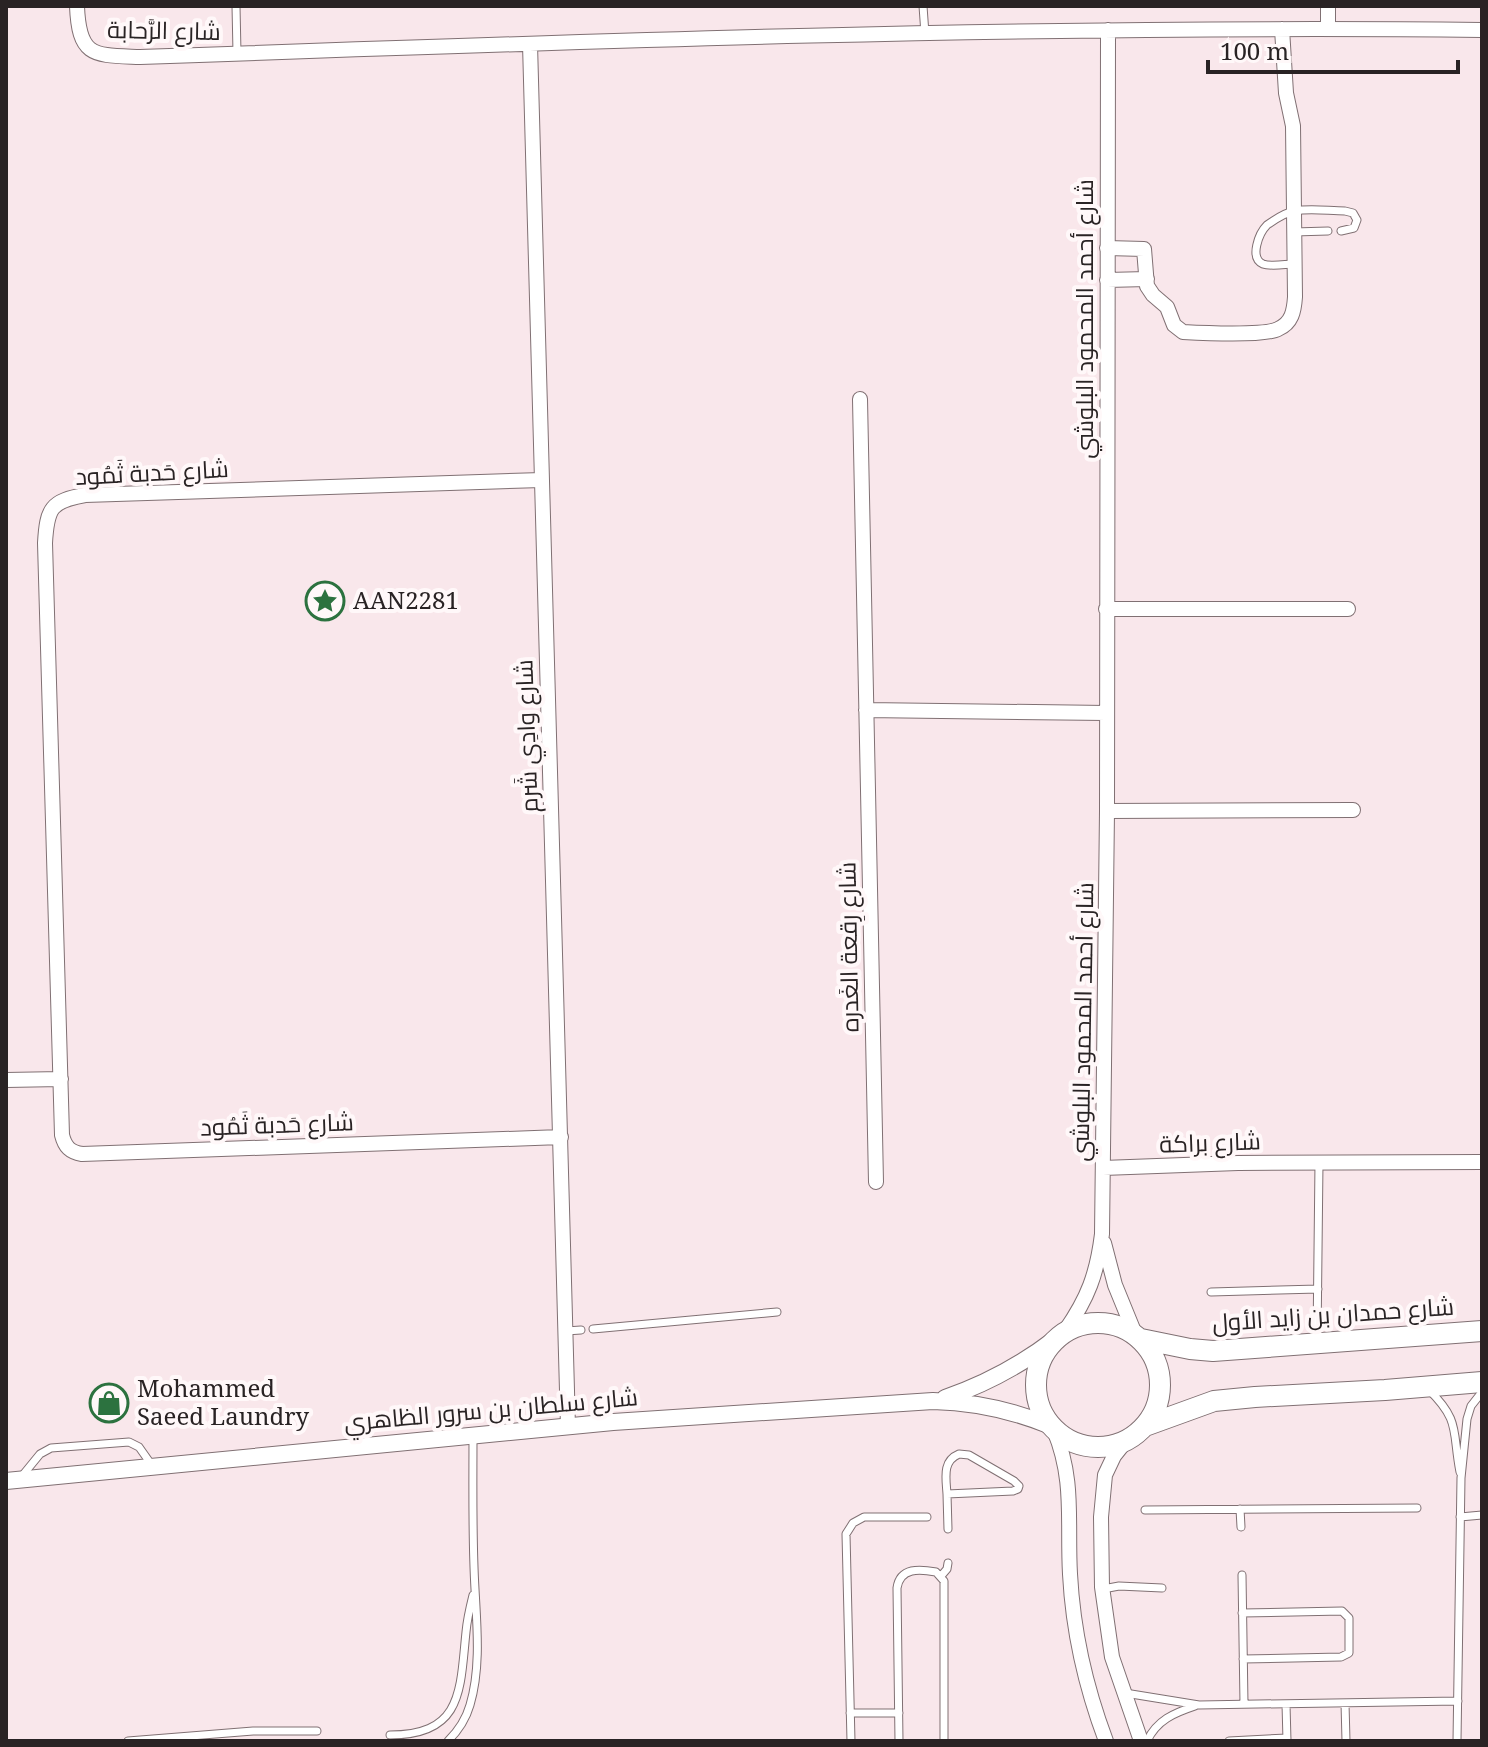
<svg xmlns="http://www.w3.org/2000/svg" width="1488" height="1747" font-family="'Noto Serif',Cairo,serif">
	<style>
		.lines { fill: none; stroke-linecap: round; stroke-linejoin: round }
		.service-casing { stroke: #807073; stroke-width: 9 }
		.minor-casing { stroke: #807073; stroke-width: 16 }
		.tertiary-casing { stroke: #807073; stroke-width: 18 }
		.secondary-casing { stroke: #807073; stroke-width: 22 }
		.service { stroke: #fff; stroke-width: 7 }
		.minor { stroke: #fff; stroke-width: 14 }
		.tertiary { stroke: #fff; stroke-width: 16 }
		.secondary { stroke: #fff; stroke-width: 20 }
		.labels { text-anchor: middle; stroke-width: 8; stroke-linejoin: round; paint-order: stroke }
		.street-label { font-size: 24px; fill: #292324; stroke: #fff8f9 }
		.poi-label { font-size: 24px; fill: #292324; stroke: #fff8f9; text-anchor: start }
	</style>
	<rect width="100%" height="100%" fill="#f9e7eb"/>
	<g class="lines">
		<!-- service casing -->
		<g class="service-casing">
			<path id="service" d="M 236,6 L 237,53
				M 923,6 L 925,34
				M 1294,232 L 1328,231
				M 1294,264 C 1286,264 1271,267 1263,264 C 1249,258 1259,233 1267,225 C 1274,220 1286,212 1295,211 C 1310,208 1329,211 1345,211 L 1353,213 L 1357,220 L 1354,228 L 1341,231
				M 1211,1292 L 1318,1289
				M 593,1329 L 777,1312
				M 566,1331 L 581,1330
				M 1317,1340 L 1319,1163
				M 1428,1389 C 1461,1421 1452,1431 1460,1472
				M 959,1454 L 969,1455 L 1014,1481 L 1019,1486 L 1018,1489 L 1013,1491 L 947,1494 C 946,1478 942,1461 959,1454 Z
				M 22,1476 L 40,1454 L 51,1448 L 129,1442 L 139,1447 L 151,1464
				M 947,1494 L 948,1529
				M 1240,1509 L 1241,1527
				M 1145,1510 L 1417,1508
				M 1460,1517 L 1482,1515
				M 1242,1575 L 1244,1704
				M 941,1576 L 947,1569 L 948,1563
				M 1103,1589 L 1119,1586 L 1162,1588
				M 1242,1613 L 1342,1611 L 1349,1618 L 1349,1653 L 1341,1657 L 1243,1659
				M 1125,1693 L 1199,1705 L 1458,1701
				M 1345,1703 L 1346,1741
				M 1286,1704 L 1287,1741
				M 850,1713 L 899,1713
				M 390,1735 C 463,1735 460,1690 466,1632 C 467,1620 470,1607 473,1595
				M 128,1741 L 253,1731 L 317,1731
				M 448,1741 C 459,1730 466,1719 470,1705 C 481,1668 477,1627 475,1589 C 472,1538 473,1486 473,1435
				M 851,1741 L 846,1534 L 853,1523 L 864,1517 L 927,1517
				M 899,1741 L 897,1588 C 900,1567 920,1569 936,1572 L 944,1581 L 944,1741
				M 1147,1741 C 1157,1720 1174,1713 1195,1706
				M 1229,1741 L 1287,1738
				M 1457,1741 L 1461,1478 L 1467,1419 L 1471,1406 L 1482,1392"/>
		</g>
		<!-- minor casing -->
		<g class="minor-casing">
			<path id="minor" d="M 77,6 C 79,58 94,55 140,57 C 587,41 1035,25 1482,30
				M 1328,6 L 1328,29
				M 530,44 L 568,1427
				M 1107,248 L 1144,249 L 1147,286 L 1153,295 L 1167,307 L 1174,325 L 1183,332 C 1201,333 1265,336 1278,329 C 1292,323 1294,311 1295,297 L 1293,126 L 1286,93 L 1282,29
				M 1107,280 L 1147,279
				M 860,399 L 876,1182
				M 542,480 L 85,495 C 51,501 47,508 45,543 L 62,1135 C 65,1147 70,1152 82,1154 L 561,1137
				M 1106,609 L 1348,609
				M 866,710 L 1106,713
				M 1107,811 L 1353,810
				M 6,1080 L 61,1079
				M 1103,1168 L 1238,1163 L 1482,1162
				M 1104,1243 L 1115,1285 L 1135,1334
				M 1065,1331 C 1088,1298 1097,1274 1102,1234 L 1107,811 L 1108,30
				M 1054,1430 C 1075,1480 1067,1522 1070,1574 C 1073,1631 1086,1688 1106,1741
				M 1126,1441 L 1114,1456 L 1105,1475 L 1101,1517 L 1102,1587 L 1112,1657 L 1141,1741"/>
		</g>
		<!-- tertiary casing -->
		<g class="tertiary-casing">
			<path id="tertiary" d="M 945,1398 C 986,1384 1021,1365 1055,1339
				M 6,1481 L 613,1422 L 933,1401 C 975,1402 1012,1410 1051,1426"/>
		</g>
		<!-- secondary casing -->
		<g class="secondary-casing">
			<path id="secondary" d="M1036 1385a62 62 0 1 1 124 0a62 62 0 1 1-124 0Z
				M 1141,1339 L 1190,1349 L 1213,1351 L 1482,1331
				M 1145,1426 L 1214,1401 L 1255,1397 L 1385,1390 L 1482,1382"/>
		</g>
		<!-- service -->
		<use href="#service" class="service"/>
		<!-- minor -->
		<use href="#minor" class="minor"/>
		<!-- tertiary -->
		<use href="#tertiary" class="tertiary"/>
		<!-- secondary -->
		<use href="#secondary" class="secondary"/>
	</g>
	<!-- icons -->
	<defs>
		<g id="sight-ring" transform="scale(2)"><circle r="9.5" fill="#fff8f9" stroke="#2c723f" stroke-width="1.5"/><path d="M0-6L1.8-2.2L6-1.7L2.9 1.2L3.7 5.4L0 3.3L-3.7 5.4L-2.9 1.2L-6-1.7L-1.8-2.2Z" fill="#2c723f"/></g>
		<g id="shop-ring" transform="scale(2)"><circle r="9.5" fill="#fff8f9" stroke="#2c723f" stroke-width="1.5"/><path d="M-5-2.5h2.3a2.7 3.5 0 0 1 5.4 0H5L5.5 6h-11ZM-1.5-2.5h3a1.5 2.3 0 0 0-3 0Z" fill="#2c723f"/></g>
	</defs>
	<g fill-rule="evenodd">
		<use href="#sight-ring" x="325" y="601"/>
		<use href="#shop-ring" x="109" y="1403"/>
	</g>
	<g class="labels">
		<!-- street labels -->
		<g class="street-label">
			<text transform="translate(164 31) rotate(1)" y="8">شارع الرَّحابة</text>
			<text transform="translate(1085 319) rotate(-90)" y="8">شارع أحمد المحمود البلوشي</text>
			<text transform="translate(152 473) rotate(-3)" y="8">شارع حَدبة ثَمُود</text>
			<text transform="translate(527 736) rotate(-92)" y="8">شارع وادِي شَرم</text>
			<text transform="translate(849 947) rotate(-91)" y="8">شارع رِقعة الغَدره</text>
			<text transform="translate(1083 1022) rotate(-89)" y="8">شارع أحمد المحمود البلوشي</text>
			<text transform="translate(277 1125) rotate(-2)" y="8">شارع حَدبة ثَمُود</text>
			<text transform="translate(1210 1143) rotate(-2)" y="8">شارع براكة</text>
			<text transform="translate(1333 1315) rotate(-4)" y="8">شارع حمدان بن زايد الأول</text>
			<text transform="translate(491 1410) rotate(-5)" y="8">شارع سلطان بن سرور الظاهري</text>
		</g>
		<!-- poi labels -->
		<g class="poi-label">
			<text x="353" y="609">AAN2281</text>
			<text x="137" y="1397">Mohammed<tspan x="137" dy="28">Saeed Laundry</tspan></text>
		</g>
	</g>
	<!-- border -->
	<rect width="1488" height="1747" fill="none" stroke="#292324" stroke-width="16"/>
	<!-- scale -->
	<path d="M1208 60v12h250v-12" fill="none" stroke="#292324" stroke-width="4"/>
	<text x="1220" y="60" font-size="24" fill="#292324" stroke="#fff8f9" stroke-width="6" paint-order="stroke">100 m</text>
</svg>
